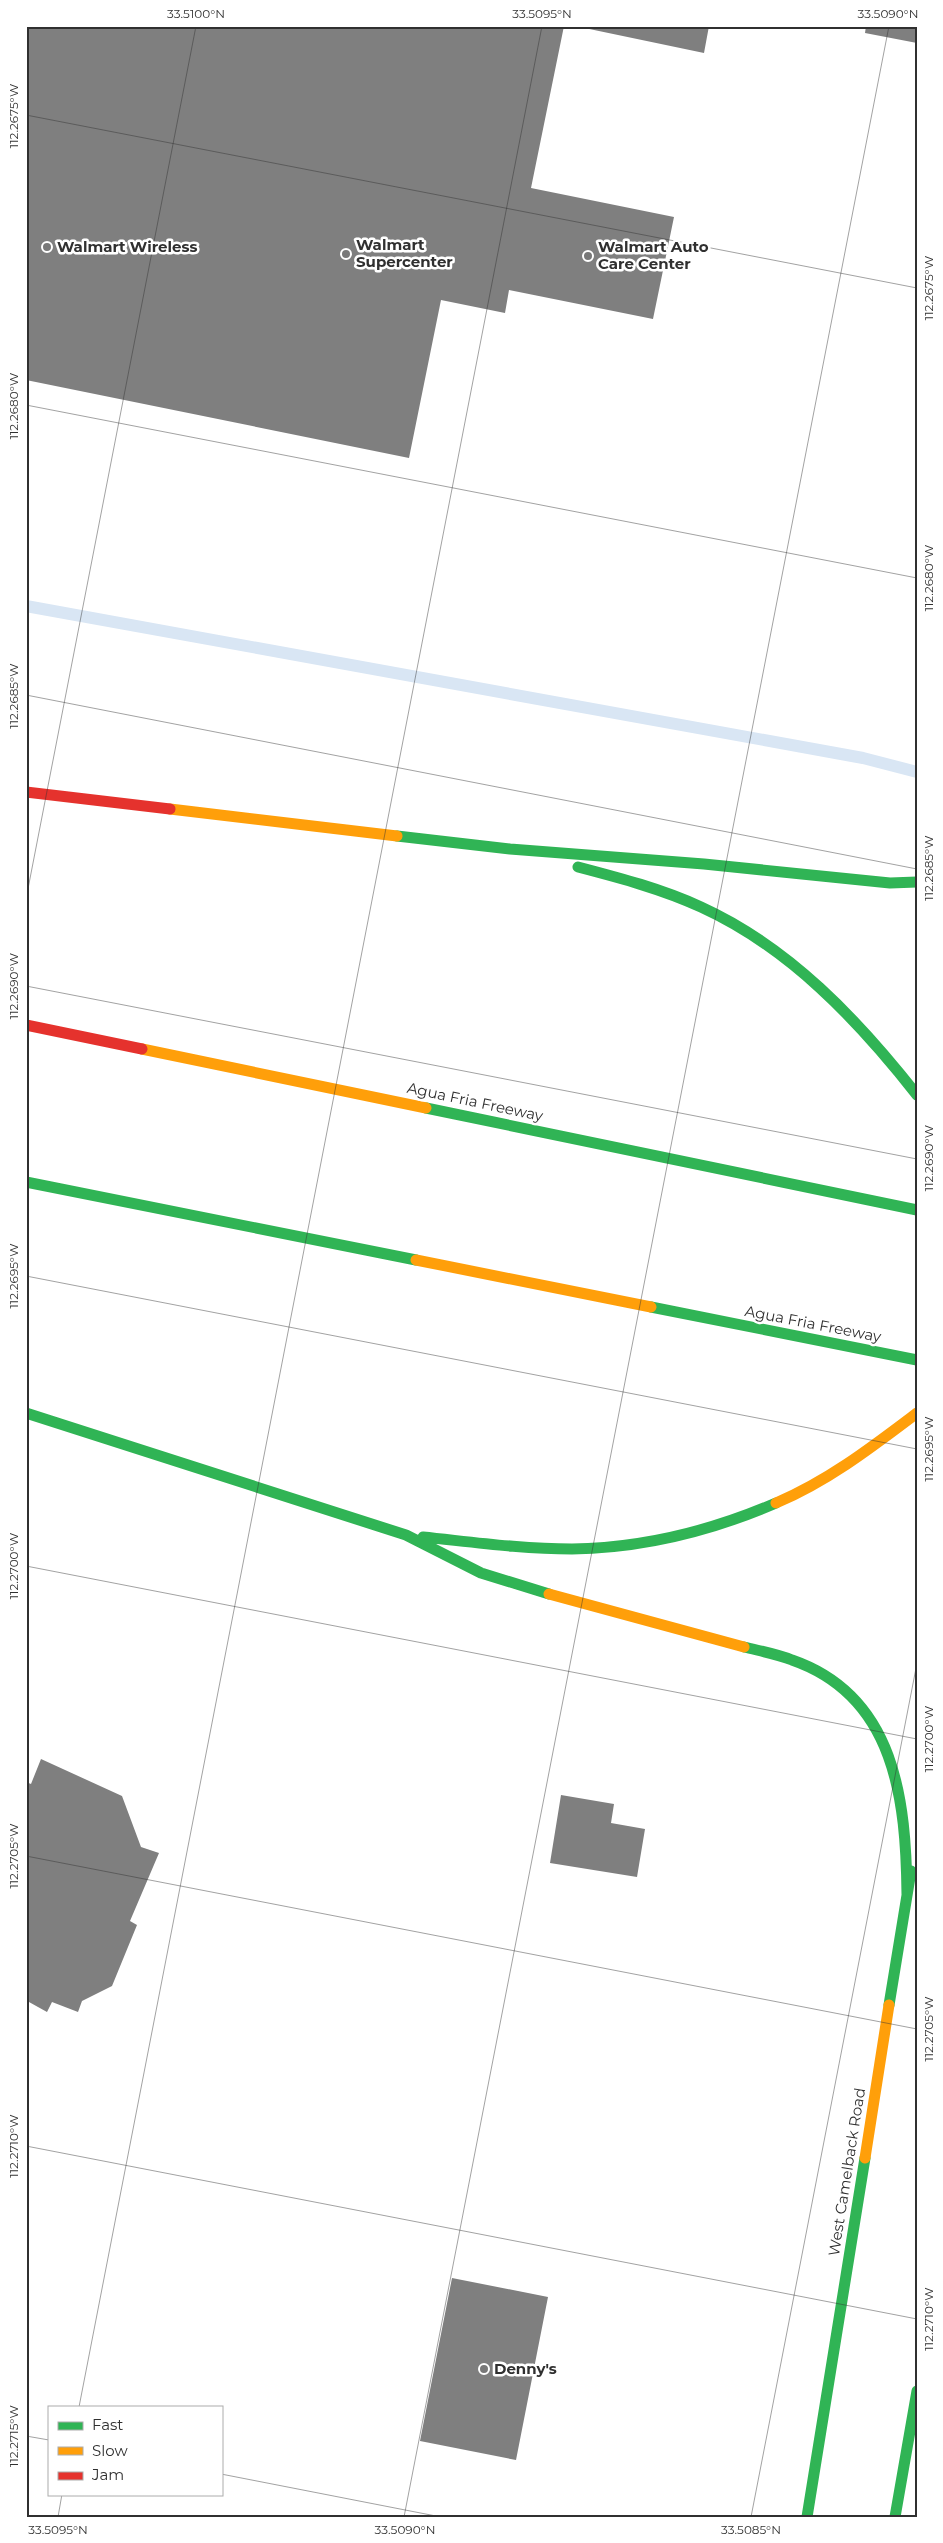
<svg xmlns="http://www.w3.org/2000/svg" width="943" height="2543" font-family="Montserrat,sans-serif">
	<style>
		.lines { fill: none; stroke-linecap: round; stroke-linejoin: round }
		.stream { stroke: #d9e6f4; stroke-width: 12 }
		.building { fill: #7f7f7f }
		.fast { stroke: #30b455; stroke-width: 11 }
		.slow { stroke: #ff9f0a; stroke-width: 11 }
		.jam { stroke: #e5322d; stroke-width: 11 }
		.ticks { fill: none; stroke: #303030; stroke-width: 1; stroke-opacity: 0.45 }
		.poi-dot { fill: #787878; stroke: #fff; stroke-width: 2 }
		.labels { text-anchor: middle; stroke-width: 5; stroke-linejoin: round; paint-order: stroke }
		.poi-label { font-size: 15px; font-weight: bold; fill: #303030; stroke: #fff; text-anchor: start }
		.street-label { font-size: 15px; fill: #303030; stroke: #fff }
		.neatline { fill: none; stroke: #303030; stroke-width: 2 }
		.ticks-label { font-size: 12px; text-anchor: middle; fill: #303030 }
	</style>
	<rect width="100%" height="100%" fill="#fff"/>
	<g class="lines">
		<!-- stream -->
		<path class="stream" d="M 26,606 L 863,758 L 917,772"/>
	</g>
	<!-- building -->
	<path class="building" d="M 26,26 L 564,26 L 531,188 L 674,217 L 653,319 L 509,290 L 505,313 L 441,300 L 409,458 L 26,380 Z
		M 575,26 L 709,26 L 704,53 Z
		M 866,26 L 917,26 L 917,43 L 865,33 Z
		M 41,1759 L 122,1796 L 141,1847 L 159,1853 L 130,1921 L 137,1925 L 112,1986 L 82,2001 L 78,2012 L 52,2002 L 47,2012 L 29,2002 L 26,2010 L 26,1782 L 31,1784 Z
		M 561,1795 L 614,1804 L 611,1823 L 645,1829 L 637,1877 L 550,1863 Z
		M 452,2278 L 548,2297 L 516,2460 L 420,2441 Z"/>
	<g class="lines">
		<!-- fast -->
		<path class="fast" d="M 397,836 L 510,849 L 704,864 L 890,883 L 917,882
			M 578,867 C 620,878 662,889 701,907 C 789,947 858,1020 917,1095
			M 426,1108 L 917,1210
			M 26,1182 L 416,1260
			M 651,1307 L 917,1360
			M 26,1413 L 406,1535 L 481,1573 L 549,1594
			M 423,1537 C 472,1542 522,1549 572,1549 C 642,1548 711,1531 776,1503
			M 744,1647 C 760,1651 777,1654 792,1660 C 896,1696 906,1801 907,1895
			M 889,2005 L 911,1871
			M 807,2517 L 865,2158
			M 895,2517 L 917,2391"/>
		<!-- slow -->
		<path class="slow" d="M 170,809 L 397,836
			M 142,1049 L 426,1108
			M 416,1260 L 651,1307
			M 776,1503 C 828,1481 872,1447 917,1413
			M 549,1594 L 744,1647
			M 865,2158 L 889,2005"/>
		<!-- jam -->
		<path class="jam" d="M 26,792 L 170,809
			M 26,1025 L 142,1049"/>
	</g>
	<!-- ticks -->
	<path class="ticks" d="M 26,115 L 917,288M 26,405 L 917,578M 26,695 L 917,869M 26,899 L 196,26M 26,986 L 917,1159M 26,1276 L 917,1449M 26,1566 L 917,1739M 26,1856 L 917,2029M 26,2146 L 917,2319M 79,2407 L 542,26M 26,2436 L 49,2440M 221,2474 L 441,2517M 58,2517 L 62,2494M 404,2517 L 889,26M 751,2517 L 917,1663"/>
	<!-- markers -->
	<g class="poi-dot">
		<circle cx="47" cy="247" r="5"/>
		<circle cx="346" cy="254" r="5"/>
		<circle cx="588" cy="256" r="5"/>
		<circle cx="484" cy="2369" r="5"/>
	</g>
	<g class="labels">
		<!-- poi labels -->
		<g class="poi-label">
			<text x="356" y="250">Walmart<tspan x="356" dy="17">Supercenter</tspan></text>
			<text x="57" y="252">Walmart Wireless</text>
			<text x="598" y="252">Walmart Auto<tspan x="598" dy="17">Care Center</tspan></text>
			<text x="494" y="2374">Denny's</text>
		</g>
		<!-- street labels -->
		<g class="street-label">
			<text transform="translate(475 1102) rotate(12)" y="5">Agua Fria Freeway</text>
			<text transform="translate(813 1324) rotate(11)" y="5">Agua Fria Freeway</text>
			<text transform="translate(847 2172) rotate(-81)" y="5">West Camelback Road</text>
		</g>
	</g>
	<!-- border -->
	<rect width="943" height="2543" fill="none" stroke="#ffffff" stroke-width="55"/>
	<!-- legend -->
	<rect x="48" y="2406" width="175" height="90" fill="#ffffff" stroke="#acacac"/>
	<rect x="58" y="2422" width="25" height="8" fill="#30b455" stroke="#acacac"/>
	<text x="92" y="2430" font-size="15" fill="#303030">Fast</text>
	<rect x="58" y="2447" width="25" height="8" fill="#ff9f0a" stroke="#acacac"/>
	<text x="92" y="2456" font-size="15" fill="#303030">Slow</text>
	<rect x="58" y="2472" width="25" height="8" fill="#e5322d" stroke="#acacac"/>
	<text x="92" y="2480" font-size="15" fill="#303030">Jam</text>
	<rect x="28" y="28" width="888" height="2488" class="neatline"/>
	<g class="ticks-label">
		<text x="196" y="18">33.5100°N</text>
		<text x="542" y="18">33.5095°N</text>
		<text x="888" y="18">33.5090°N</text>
		<text transform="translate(14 116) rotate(-90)" y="4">112.2675°W</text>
		<text transform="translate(929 288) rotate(-90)" y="4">112.2675°W</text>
		<text transform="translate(14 406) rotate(-90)" y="4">112.2680°W</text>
		<text transform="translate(929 578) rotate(-90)" y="4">112.2680°W</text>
		<text transform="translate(14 696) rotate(-90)" y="4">112.2685°W</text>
		<text transform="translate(929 868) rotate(-90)" y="4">112.2685°W</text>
		<text transform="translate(14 986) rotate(-90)" y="4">112.2690°W</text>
		<text transform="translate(929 1158) rotate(-90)" y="4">112.2690°W</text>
		<text transform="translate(14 1276) rotate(-90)" y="4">112.2695°W</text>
		<text transform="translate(929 1449) rotate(-90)" y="4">112.2695°W</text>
		<text transform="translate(14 1566) rotate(-90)" y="4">112.2700°W</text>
		<text transform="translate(929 1739) rotate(-90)" y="4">112.2700°W</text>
		<text transform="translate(14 1856) rotate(-90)" y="4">112.2705°W</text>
		<text transform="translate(929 2029) rotate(-90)" y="4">112.2705°W</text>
		<text transform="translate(14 2146) rotate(-90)" y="4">112.2710°W</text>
		<text transform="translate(929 2319) rotate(-90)" y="4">112.2710°W</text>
		<text transform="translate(14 2436) rotate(-90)" y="4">112.2715°W</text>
		<text x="58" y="2534">33.5095°N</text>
		<text x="405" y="2534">33.5090°N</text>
		<text x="751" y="2534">33.5085°N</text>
	</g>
</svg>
